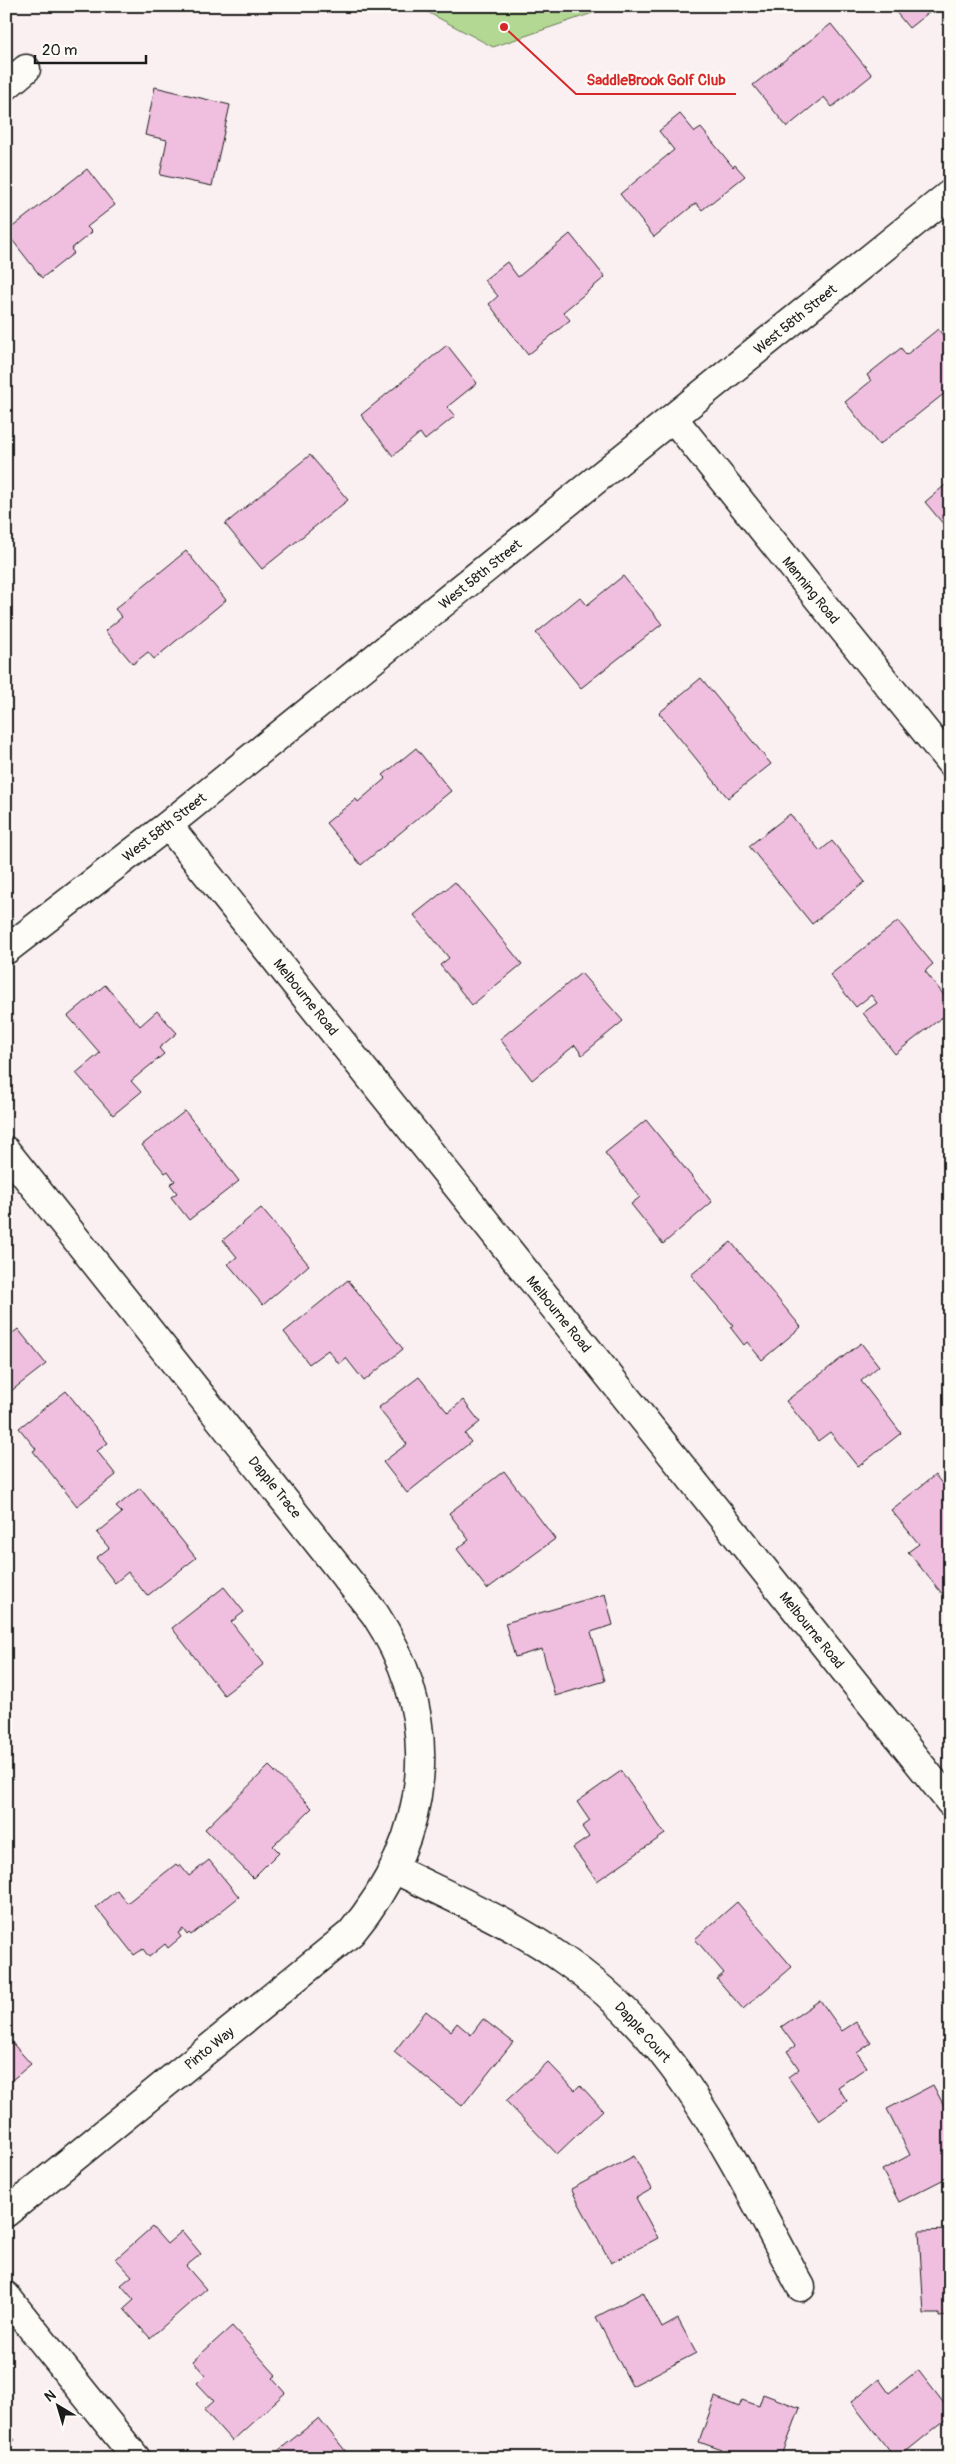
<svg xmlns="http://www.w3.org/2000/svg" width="956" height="2464" font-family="Pangolin,sans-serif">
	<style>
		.green { fill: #b3d893; stroke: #687a58 }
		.building { fill: #f0bfe0; stroke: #1c1c1c }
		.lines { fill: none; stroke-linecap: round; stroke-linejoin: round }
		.minor-casing { stroke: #1c1c1c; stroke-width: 31 }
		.minor { stroke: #fdfcf7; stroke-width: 28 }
		.labels { text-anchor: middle; stroke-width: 5; stroke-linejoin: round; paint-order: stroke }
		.street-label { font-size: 14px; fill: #1c1c1c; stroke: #fdfcf7 }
		.leader { fill: none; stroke: #d62828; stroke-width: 2 }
		.callout-dot { fill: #d62828; stroke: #fdfcf7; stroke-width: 2 }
		.callout-label { font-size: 15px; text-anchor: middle; font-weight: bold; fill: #d62828; stroke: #fdfcf7; stroke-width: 5; stroke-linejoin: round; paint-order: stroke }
	</style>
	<rect width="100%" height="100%" fill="#faf0f2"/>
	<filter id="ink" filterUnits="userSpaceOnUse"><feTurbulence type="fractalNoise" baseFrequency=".02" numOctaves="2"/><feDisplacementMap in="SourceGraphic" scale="10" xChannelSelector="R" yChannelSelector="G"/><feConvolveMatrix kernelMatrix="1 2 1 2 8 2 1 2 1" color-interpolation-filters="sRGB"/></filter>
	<g filter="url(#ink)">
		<!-- green -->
		<path class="green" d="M 416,6 L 613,6 L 493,47 Z"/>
		<!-- building -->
		<path class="building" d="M 891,6 L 937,6 L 909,28 Z
			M 831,24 L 872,75 L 832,107 L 824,97 L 787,127 L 753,85 Z
			M 155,87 L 230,105 L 212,186 L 160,175 L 167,140 L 145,135 Z
			M 680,114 L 695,132 L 701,128 L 733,167 L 735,165 L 745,176 L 702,210 L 696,203 L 654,237 L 620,194 L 674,150 L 659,131 Z
			M 87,169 L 115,205 L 87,227 L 92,232 L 71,249 L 74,253 L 42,278 L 6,232 Z
			M 570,234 L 605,277 L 563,312 L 570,320 L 528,355 L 489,304 L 498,296 L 484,280 L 507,262 L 518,277 Z
			M 938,329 L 950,344 L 950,389 L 879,445 L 845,402 L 871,381 L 867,375 L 901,348 L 906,355 Z
			M 447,345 L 477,383 L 447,407 L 455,416 L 425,440 L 420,433 L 393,456 L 361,415 Z
			M 310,455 L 348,500 L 262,569 L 225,524 Z
			M 950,481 L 950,532 L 925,502 Z
			M 186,551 L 226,600 L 154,659 L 148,652 L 133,664 L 105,631 L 122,617 L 115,609 Z
			M 623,576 L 662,624 L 581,688 L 536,633 L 580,597 L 587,605 Z
			M 701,678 L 771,764 L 728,798 L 659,713 Z
			M 416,748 L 451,791 L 361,865 L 326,823 L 356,799 L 358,802 L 386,778 L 383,775 Z
			M 790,814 L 820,851 L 832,841 L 865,882 L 812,924 L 749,846 Z
			M 455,882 L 522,964 L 472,1005 L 440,965 L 449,958 L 414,915 Z
			M 898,921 L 933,964 L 925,971 L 950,1003 L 950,1011 L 895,1054 L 863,1013 L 877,1003 L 871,995 L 856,1007 L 830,975 Z
			M 581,973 L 623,1021 L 582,1055 L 575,1045 L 532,1080 L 500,1039 Z
			M 105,985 L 140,1026 L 157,1011 L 177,1033 L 159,1048 L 164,1054 L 131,1081 L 141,1092 L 113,1115 L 76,1073 L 100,1053 L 68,1016 Z
			M 185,1111 L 239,1181 L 189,1220 L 171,1197 L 177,1193 L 170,1184 L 175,1181 L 168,1171 L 165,1173 L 142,1145 Z
			M 646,1120 L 712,1202 L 663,1244 L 631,1204 L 640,1197 L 605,1153 Z
			M 261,1208 L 309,1265 L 263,1305 L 228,1264 L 237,1257 L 223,1240 Z
			M 731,1242 L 801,1327 L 762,1360 L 747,1342 L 744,1345 L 730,1327 L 733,1325 L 691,1275 Z
			M 348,1280 L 403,1349 L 364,1381 L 346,1358 L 339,1364 L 328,1350 L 309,1364 L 284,1332 Z
			M 18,1329 L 46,1364 L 6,1395 L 6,1338 Z
			M 861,1343 L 879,1366 L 861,1381 L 901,1433 L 858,1467 L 830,1432 L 818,1441 L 786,1401 Z
			M 419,1377 L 448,1413 L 463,1400 L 480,1422 L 465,1434 L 471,1442 L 407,1493 L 383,1462 L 407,1444 L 378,1408 Z
			M 66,1391 L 108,1443 L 97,1451 L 116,1475 L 77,1506 L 33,1451 L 36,1449 L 19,1428 Z
			M 504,1471 L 555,1539 L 487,1589 L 457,1549 L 469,1540 L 449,1513 Z
			M 935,1475 L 950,1493 L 950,1592 L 944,1596 L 908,1552 L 919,1544 L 891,1510 Z
			M 140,1488 L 196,1558 L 147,1596 L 128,1572 L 115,1583 L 96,1558 L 109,1548 L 97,1533 L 122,1513 L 116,1507 Z
			M 224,1587 L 244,1612 L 231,1622 L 264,1664 L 224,1695 L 172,1628 Z
			M 605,1594 L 613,1625 L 591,1632 L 605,1681 L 555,1696 L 542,1649 L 515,1657 L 505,1623 Z
			M 269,1766 L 312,1808 L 273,1846 L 279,1852 L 253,1878 L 205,1829 Z
			M 621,1771 L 665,1834 L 597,1881 L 573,1848 L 589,1837 L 582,1827 L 590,1821 L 577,1802 Z
			M 209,1860 L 239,1897 L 191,1935 L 189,1933 L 187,1935 L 183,1929 L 178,1933 L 181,1937 L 168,1948 L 165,1944 L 149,1957 L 143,1949 L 134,1955 L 96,1907 L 117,1890 L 127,1903 L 176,1864 L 178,1866 L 180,1865 L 189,1876 Z
			M 737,1902 L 792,1967 L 743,2009 L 717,1979 L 724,1973 L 695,1939 Z
			M 820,2000 L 842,2031 L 856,2022 L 871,2043 L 857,2053 L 867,2067 L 838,2087 L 847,2101 L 819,2121 L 788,2077 L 799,2069 L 787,2051 L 795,2046 L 781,2027 Z
			M 426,2011 L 451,2031 L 457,2023 L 471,2035 L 483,2019 L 513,2042 L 462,2106 L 394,2052 Z
			M 6,2036 L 31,2064 L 6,2085 Z
			M 548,2062 L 575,2090 L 580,2085 L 603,2110 L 557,2154 L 506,2101 Z
			M 933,2085 L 950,2117 L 950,2176 L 899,2202 L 882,2170 L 910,2155 L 887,2109 Z
			M 634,2156 L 652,2189 L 636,2198 L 658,2238 L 611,2263 L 571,2189 Z
			M 152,2227 L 167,2244 L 182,2231 L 201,2254 L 186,2266 L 206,2289 L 150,2338 L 124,2309 L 134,2300 L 121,2285 L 132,2276 L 116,2259 Z
			M 950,2230 L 950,2316 L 939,2317 L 939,2314 L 924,2314 L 919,2231 Z
			M 643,2292 L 662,2328 L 678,2319 L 696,2353 L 632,2386 L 596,2317 Z
			M 232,2326 L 276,2375 L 272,2378 L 285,2393 L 232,2441 L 204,2410 L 214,2401 L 197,2383 L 205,2375 L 193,2361 Z
			M 918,2370 L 950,2411 L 950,2416 L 898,2458 L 895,2458 L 851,2402 L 879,2379 L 889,2393 Z
			M 763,2394 L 800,2408 L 781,2458 L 728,2458 L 720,2455 L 722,2450 L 699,2442 L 715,2397 L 739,2407 L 742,2400 L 759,2406 Z
			M 319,2418 L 351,2458 L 269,2458 Z
			M 6,2430 L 15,2440 L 6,2447 Z"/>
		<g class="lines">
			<!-- minor casing -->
			<g class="minor-casing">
				<path id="minor" d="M 6,86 L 26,69
					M 673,418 L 950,762
					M 168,825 L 950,1802
					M 6,950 L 168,825 L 950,194
					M 6,1151 L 375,1614 C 445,1721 431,1837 351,1933 L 6,2213
					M 394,1869 C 453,1898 514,1924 567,1962 C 681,2041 737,2169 801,2287
					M 6,2296 L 136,2458"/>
			</g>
			<!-- minor -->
			<use href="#minor" class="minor"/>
		</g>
	</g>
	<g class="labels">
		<!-- street labels -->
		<g class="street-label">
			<text transform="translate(795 319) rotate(-39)" y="5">West 58th Street</text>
			<text transform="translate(480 574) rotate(-39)" y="5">West 58th Street</text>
			<text transform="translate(811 590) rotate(51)" y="5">Manning Road</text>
			<text transform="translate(164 827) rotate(-38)" y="5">West 58th Street</text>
			<text transform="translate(306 997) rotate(51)" y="5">Melbourne Road</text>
			<text transform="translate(559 1314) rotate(51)" y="5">Melbourne Road</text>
			<text transform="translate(275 1487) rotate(51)" y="5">Dapple Trace</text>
			<text transform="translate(812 1630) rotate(51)" y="5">Melbourne Road</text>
			<text transform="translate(643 2032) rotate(48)" y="5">Dapple Court</text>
			<text transform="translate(209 2048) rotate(-39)" y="5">Pinto Way</text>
		</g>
	</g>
	<!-- callouts -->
	<path class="leader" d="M504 27L576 94H736"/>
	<circle class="callout-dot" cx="504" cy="27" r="5"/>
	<g class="callout-label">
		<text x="656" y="85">SaddleBrook Golf Club</text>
	</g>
	<!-- margin -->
	<rect width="956" height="2464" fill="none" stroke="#fdfcf7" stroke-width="25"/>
	<rect x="12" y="12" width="931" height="2439" fill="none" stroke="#1c1c1c" stroke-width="2" filter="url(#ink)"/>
	<!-- north arrow -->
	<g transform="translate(58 2406) rotate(322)" stroke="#fdfcf7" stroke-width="4" paint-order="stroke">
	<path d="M0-4L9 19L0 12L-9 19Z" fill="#1c1c1c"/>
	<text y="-8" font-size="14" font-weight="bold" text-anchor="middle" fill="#1c1c1c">N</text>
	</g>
	<!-- scale -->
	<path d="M35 55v8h111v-8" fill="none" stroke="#1c1c1c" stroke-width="2.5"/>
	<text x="42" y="55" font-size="15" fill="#1c1c1c" stroke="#fdfcf7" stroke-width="4" paint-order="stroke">20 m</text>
</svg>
